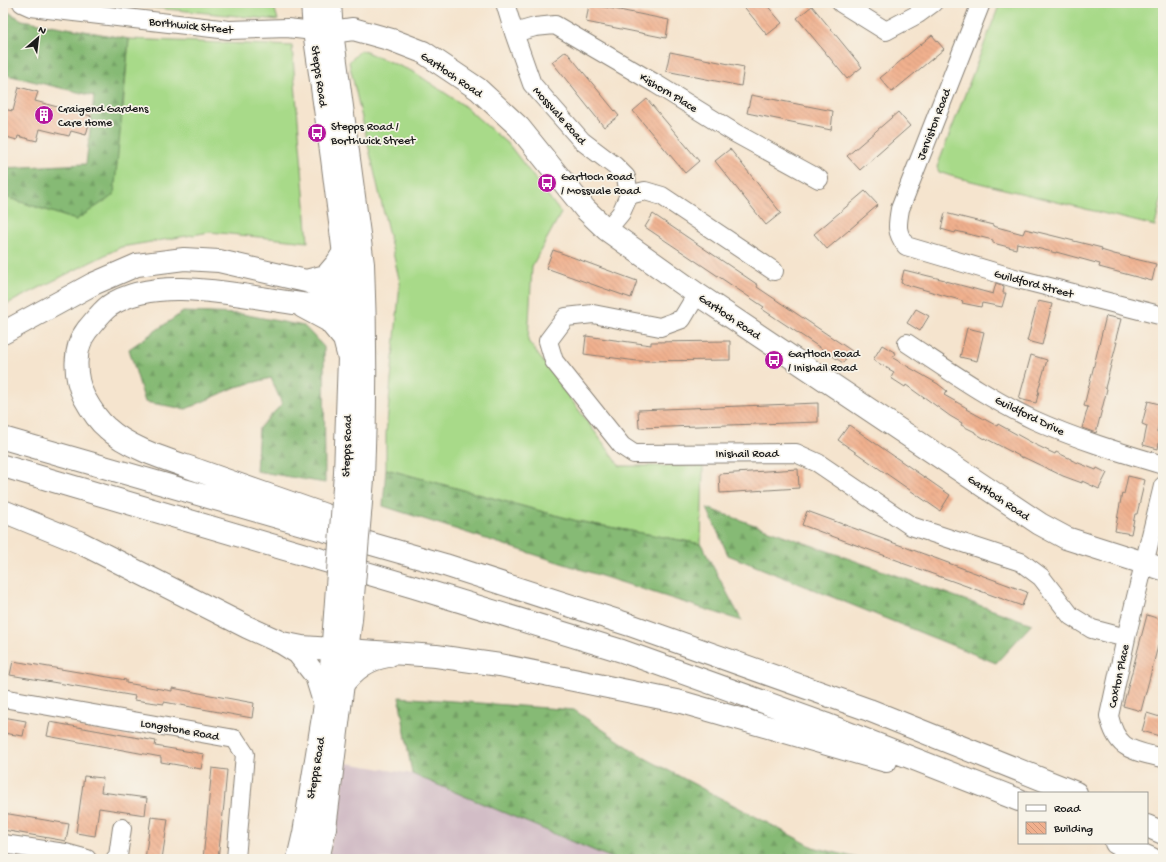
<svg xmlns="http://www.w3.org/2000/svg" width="1166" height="862" font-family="'Gochi Hand',sans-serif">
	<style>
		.industrial { fill: #d2bdc6 }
		.grass { fill: #a8da89; stroke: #627b52 }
		.forest { fill: url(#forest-firs); stroke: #516b48 }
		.building { fill: url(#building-back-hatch) }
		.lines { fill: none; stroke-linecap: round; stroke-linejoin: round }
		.minor-casing { stroke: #888075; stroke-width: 20 }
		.major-casing { stroke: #888075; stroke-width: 24 }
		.highway-casing { stroke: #888075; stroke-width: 24 }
		.minor { stroke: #fff; stroke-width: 18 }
		.major { stroke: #fff; stroke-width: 22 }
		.highway { stroke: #fff; stroke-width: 22 }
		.major-bridge-casing { stroke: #888075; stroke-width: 24; stroke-linecap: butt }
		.major-bridge { stroke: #fff; stroke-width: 22 }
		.labels { text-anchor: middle; stroke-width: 3.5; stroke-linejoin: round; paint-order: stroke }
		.street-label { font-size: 12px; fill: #1c1c1c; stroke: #f7f3e8 }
		.poi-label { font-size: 12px; fill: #1c1c1c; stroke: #f7f3e8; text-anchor: start }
	</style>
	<defs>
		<pattern id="forest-firs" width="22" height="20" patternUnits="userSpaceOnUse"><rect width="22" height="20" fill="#86ba75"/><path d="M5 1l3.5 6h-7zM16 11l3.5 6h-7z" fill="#739f65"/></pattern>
		<pattern id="building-back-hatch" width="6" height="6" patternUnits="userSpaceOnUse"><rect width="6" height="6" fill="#f0b08e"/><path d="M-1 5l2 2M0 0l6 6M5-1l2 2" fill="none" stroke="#cd977a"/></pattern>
	</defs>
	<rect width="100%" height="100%" fill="#f7f3e8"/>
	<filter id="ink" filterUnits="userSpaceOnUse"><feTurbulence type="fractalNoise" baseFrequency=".025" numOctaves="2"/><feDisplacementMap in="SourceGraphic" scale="8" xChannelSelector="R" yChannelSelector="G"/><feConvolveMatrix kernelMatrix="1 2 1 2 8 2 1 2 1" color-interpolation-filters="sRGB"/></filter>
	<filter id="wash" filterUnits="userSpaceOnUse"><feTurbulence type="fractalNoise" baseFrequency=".012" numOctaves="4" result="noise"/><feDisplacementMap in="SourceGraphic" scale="16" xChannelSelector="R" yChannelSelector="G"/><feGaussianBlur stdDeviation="0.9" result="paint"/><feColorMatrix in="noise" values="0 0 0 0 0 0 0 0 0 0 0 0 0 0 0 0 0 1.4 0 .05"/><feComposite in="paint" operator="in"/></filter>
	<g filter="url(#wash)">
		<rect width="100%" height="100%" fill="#f5e4ce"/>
		<!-- industrial -->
		<path class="industrial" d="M 347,763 L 412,774 L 614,859 L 328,859 Z"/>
		<!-- grass -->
		<path class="grass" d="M 105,3 L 273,3 L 278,20 Z
			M 1000,3 L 1163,3 L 1163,192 L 1155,226 L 951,176 L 939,172 L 937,167 Z
			M 129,39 L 292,46 L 308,242 L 210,232 L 121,247 L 3,306 L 3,196 L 76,220 L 123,108 Z
			M 361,50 L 414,72 L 463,105 L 510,146 L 561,213 L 532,266 L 528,341 L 620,466 L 703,466 L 701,544 L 577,521 L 386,469 L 386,434 L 400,283 L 349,62 Z"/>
		<!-- forest -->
		<path class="forest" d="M 3,9 L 22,20 L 129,39 L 114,195 L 76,220 L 3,196 L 3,168 L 86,164 L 94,96 L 3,74 Z
			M 183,312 L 242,314 L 304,326 L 324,347 L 325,483 L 256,471 L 259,428 L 282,404 L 271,378 L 236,387 L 186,409 L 145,402 L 129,349 Z
			M 386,469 L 577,521 L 701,544 L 742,621 L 383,506 Z
			M 707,508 L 1032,624 L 996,663 L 728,555 Z
			M 399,697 L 574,710 L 643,757 L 813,847 L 861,859 L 614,859 L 412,774 Z"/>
		<g id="blocks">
			<!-- building -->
			<path class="building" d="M 741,3 L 765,3 L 782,23 L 767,35 Z
				M 589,4 L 669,20 L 666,38 L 586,22 Z
				M 812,6 L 862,67 L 847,79 L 797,18 Z
				M 932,35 L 944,49 L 892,92 L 880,78 Z
				M 566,51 L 619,116 L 604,127 L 552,62 Z
				M 670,52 L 744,67 L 741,86 L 666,71 Z
				M 19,87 L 38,92 L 35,101 L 91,116 L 86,135 L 71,131 L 69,136 L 40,129 L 37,141 L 18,136 L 17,140 L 3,136 L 3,109 L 13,111 Z
				M 751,95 L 833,111 L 831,130 L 747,113 Z
				M 647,99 L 699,161 L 685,173 L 633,111 Z
				M 898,112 L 910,126 L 860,170 L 847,156 Z
				M 730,149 L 781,213 L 766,225 L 715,161 Z
				M 865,191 L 878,205 L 827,249 L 814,234 Z
				M 945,213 L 993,225 L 993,226 L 1023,234 L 1025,229 L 1050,235 L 1102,248 L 1101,250 L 1114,254 L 1156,264 L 1152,281 L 1099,267 L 1100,264 L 1056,252 L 1056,253 L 1017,243 L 1016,249 L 993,243 L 993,240 L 956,231 L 955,233 L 941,229 Z
				M 653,214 L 758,285 L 757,287 L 852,351 L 843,363 L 762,309 L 764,307 L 645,227 Z
				M 553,250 L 637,281 L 631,298 L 546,268 Z
				M 904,270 L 945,280 L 945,281 L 993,294 L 996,283 L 1004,286 L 1003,293 L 1006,293 L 1002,307 L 982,303 L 981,307 L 962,303 L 963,301 L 901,283 Z
				M 1038,301 L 1052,304 L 1042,345 L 1027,341 Z
				M 916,309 L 929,316 L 920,331 L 907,323 Z
				M 1106,316 L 1121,319 L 1115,342 L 1117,342 L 1105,388 L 1107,389 L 1096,433 L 1082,428 L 1088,407 L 1084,406 Z
				M 967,328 L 984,332 L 977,361 L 960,357 Z
				M 586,336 L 651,345 L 651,342 L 730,341 L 730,360 L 637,361 L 584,354 Z
				M 882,345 L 896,353 L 893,358 L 938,384 L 947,391 L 944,395 L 967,408 L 966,409 L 997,426 L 998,424 L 1036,445 L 1055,454 L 1056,452 L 1071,459 L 1071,460 L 1096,470 L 1097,468 L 1107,473 L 1099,489 L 1082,481 L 1082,483 L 1063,476 L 1023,457 L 1023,458 L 985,438 L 985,439 L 975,433 L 975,432 L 961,425 L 962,423 L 950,416 L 924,397 L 924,398 L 906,385 L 905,387 L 891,378 L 894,372 L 873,360 Z
				M 1031,355 L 1047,360 L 1038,391 L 1039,391 L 1036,403 L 1019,399 Z
				M 1148,401 L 1163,405 L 1157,432 L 1161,433 L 1158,449 L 1143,445 L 1147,426 L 1142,424 Z
				M 818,403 L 818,422 L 639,428 L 638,410 Z
				M 849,425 L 950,495 L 940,511 L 838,440 Z
				M 798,469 L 799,488 L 720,493 L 719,474 Z
				M 1128,476 L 1145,480 L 1137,514 L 1135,514 L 1131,534 L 1115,531 L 1122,493 L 1124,494 Z
				M 807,511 L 1027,592 L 1022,606 L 902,563 L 902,562 L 802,525 Z
				M 1147,615 L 1163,620 L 1163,627 L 1141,711 L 1123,706 Z
				M 13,661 L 126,680 L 126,683 L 172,691 L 172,688 L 254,703 L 252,718 L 164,702 L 164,704 L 134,700 L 135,696 L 10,675 Z
				M 1147,713 L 1163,718 L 1163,737 L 1142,731 Z
				M 3,717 L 26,721 L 23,736 L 3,733 Z
				M 50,722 L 156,741 L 155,746 L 204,754 L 201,769 L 161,762 L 161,757 L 47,736 Z
				M 212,768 L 227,770 L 224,804 L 218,859 L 203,859 Z
				M 84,776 L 103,778 L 101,792 L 147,798 L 145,815 L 99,808 L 95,836 L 76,833 Z
				M 3,813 L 69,824 L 66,841 L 3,830 Z
				M 151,817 L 168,819 L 162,859 L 145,859 Z"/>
		</g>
	</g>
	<g filter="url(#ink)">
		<use href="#blocks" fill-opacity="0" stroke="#888075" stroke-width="1"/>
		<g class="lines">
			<!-- minor casing -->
			<g class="minor-casing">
				<path id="minor" d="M 22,3 L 31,7 L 229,30 L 287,28 L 314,31
					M 505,3 L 514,33 L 532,84 L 582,141 L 615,166 L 626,177 L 629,195 L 621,213 L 607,230
					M 841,3 L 886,31 L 918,14 L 933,3
					M 981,3 L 900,209 C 897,226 896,232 906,246 L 1018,279 L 1163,316
					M 514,33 L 535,27 L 555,25 L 656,84 L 735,133 L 819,179
					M 629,195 L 645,191 L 662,196 L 774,271
					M 697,294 L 682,319 L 660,327 L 593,314 L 566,317 L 548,341 L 554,361 L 622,446 L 634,454 L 796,453 L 818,463 L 911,526 L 1021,562 L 1041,577 L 1071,616 L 1092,629 L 1126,638
					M 907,343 C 948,370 989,399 1034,420 C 1076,439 1119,452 1163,465
					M 1163,486 L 1126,638 L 1109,716 C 1117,751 1132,750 1163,758
					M 3,698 L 235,739 L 245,754 L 236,859
					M 3,844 L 65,853 L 87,859
					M 115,859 L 118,856 L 122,828"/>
			</g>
			<!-- major casing -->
			<g class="major-casing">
				<path id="major" d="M 312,3 L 314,31 L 332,158 L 349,295 L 349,358 L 345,473
					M 330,3 L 332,32 L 363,264 C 366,336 366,407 363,479
					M 314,31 L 332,32 L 353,29 L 392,40 L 423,52 L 478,89 L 519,127 L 585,209 L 607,230 L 697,294 L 1040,524 L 1066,538 L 1163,569
					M 298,859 L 304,833 L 331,668 L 335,615
					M 318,859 L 325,828 L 351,619"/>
			</g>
			<!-- highway casing -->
			<g class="highway-casing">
				<path id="highway" d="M 306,281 L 326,276 L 337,263 L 344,252
					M 303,307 L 329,321 L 344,339 L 349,358
					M 3,333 L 93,284 L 137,265 L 184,259 L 219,261 L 306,281 L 364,301
					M 3,438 L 445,565 L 630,625 L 869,710 L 1076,793
					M 3,466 L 414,587 L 622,651 L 825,724 L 1019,800
					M 3,511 L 79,542 L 247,627 L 282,643 L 298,653 L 316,676 L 325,705
					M 348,524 L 328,516 C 285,501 243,486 200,471 C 172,461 129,449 107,428 C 97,420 90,408 84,397 C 74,377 73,348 87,330 C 94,322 101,312 109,306 C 160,271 253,300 311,305 C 320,306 343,310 350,308 C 355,307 360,303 364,301
					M 282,643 L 302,647 L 436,656 L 500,665 L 681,702 L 886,761
					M 343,684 C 355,669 368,659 388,656
					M 1147,826 L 1163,833
					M 1116,843 L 1152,859"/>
			</g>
			<!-- minor -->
			<use href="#minor" class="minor"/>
			<!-- major -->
			<use href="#major" class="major"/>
			<!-- highway -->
			<use href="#highway" class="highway"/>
			<!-- major-bridge casing -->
			<g class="major-bridge-casing">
				<path id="major-bridge" d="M 335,615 L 345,473
					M 351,619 L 363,479"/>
			</g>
			<!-- major-bridge -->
			<use href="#major-bridge" class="major-bridge"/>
		</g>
	</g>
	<!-- icons -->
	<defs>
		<g id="building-disc" transform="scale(1)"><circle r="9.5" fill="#b5179e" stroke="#f7f3e8"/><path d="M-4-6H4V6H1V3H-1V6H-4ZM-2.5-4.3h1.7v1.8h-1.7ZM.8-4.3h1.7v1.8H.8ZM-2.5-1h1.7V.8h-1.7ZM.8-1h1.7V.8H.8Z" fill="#fff"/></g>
		<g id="bus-disc" transform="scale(1)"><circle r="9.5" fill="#b5179e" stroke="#f7f3e8"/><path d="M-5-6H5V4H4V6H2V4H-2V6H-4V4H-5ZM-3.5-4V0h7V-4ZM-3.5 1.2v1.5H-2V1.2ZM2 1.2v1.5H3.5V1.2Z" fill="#fff"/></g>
	</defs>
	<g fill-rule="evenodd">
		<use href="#building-disc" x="44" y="115"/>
		<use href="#bus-disc" x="317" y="133"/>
		<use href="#bus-disc" x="547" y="183"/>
		<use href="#bus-disc" x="774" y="360"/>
	</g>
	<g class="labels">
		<!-- street labels -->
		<g class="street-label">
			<text transform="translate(191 25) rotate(6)" y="4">Borthwick Street</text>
			<text transform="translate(452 74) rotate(34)" y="4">Gartloch Road</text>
			<text transform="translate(320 76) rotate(82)" y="4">Stepps Road</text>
			<text transform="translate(669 92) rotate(31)" y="4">Kishorn Place</text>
			<text transform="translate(560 115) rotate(48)" y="4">Mossvale Road</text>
			<text transform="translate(933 124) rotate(-69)" y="4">Jerviston Road</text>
			<text transform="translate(1034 283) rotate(15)" y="4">Guildford Street</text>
			<text transform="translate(730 316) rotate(34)" y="4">Gartloch Road</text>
			<text transform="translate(1030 415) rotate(26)" y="4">Guildford Drive</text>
			<text transform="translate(346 446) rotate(-88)" y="4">Stepps Road</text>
			<text x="747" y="457">Inishail Road</text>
			<text transform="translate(999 497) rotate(34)" y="4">Gartloch Road</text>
			<text transform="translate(1118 676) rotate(-78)" y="4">Coxton Place</text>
			<text transform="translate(180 729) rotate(10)" y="4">Longstone Road</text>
			<text transform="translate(315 768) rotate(-80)" y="4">Stepps Road</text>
		</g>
		<!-- poi labels -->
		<g class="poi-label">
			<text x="58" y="112">Craigend Gardens<tspan x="58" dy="14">Care Home</tspan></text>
			<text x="331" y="130">Stepps Road /<tspan x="331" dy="14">Borthwick Street</tspan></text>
			<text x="561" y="180">Gartloch Road<tspan x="561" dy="14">/ Mossvale Road</tspan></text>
			<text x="788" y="357">Gartloch Road<tspan x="788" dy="14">/ Inishail Road</tspan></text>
		</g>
	</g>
	<!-- margin -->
	<rect width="1166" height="862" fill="none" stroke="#f7f3e8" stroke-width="16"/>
	<!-- legend -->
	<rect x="1018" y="792" width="130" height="52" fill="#f7f3e8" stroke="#9f9d96"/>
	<rect x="1026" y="805" width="20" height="6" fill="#ffffff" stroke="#9f9d96"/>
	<text x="1054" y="812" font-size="12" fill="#1c1c1c">Road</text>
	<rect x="1026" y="822" width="20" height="12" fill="url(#building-back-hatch)" stroke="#9f9d96"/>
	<text x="1054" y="832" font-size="12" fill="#1c1c1c">Building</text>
	<!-- north arrow -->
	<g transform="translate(38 38) rotate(28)" stroke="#f7f3e8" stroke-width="3" paint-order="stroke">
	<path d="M0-3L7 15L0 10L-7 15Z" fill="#1c1c1c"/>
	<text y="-6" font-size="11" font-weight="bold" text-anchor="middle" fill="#1c1c1c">N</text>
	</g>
</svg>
